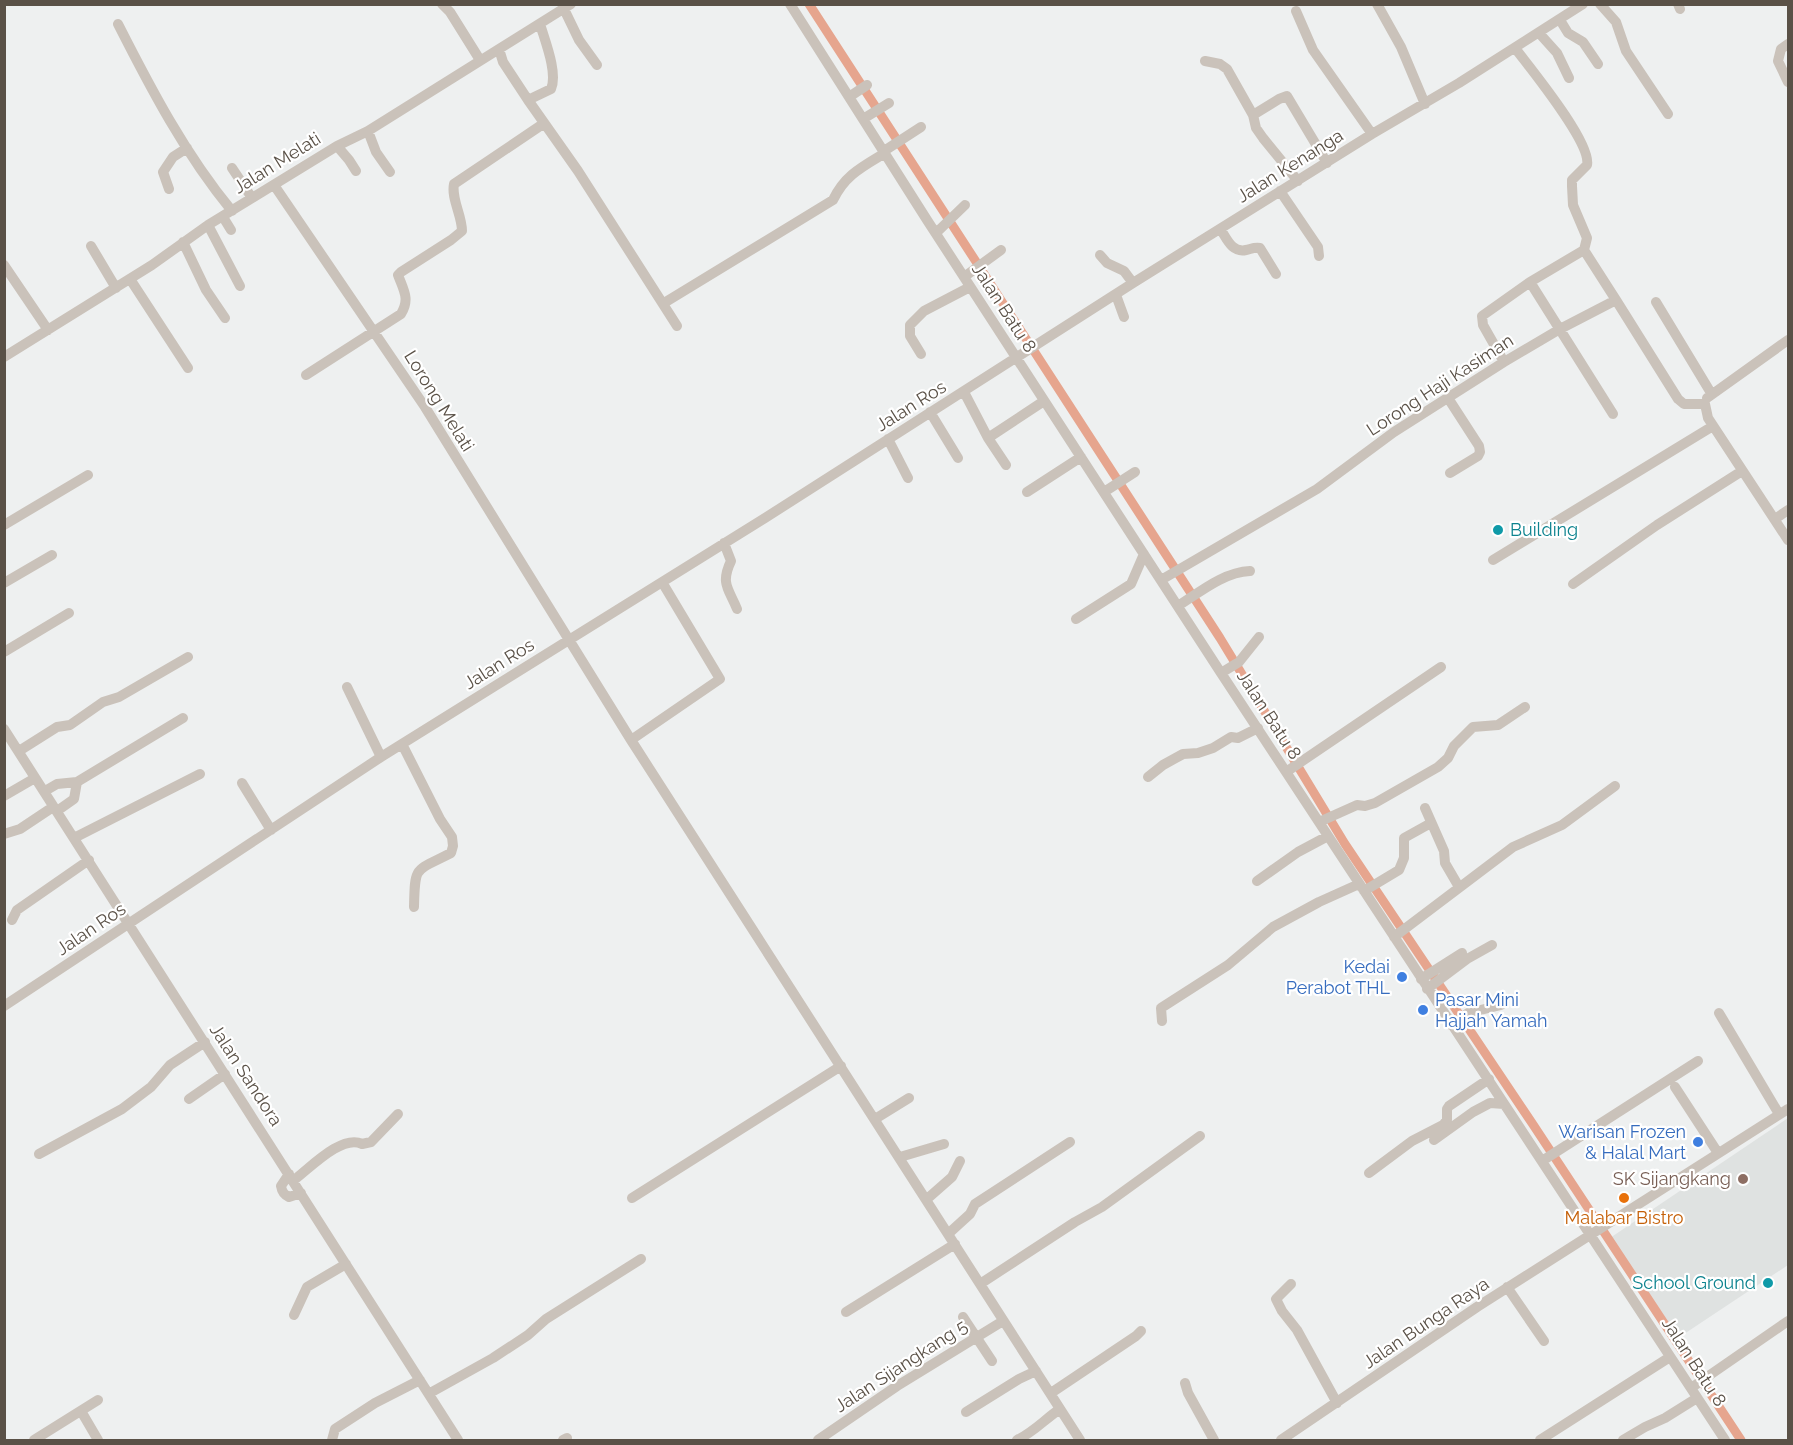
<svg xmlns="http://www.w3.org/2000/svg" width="1793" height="1445" font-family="Raleway,sans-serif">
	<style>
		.education { fill: #dfe2e1 }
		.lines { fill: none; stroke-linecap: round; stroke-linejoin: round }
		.canal { stroke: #e6a58e; stroke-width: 9 }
		.minor { stroke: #cac2ba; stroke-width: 10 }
		.culture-dot { fill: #0f9aa8; stroke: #fff; stroke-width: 2 }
		.shop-dot { fill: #3f7fe0; stroke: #fff; stroke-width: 2 }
		.education-dot { fill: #8d6e63; stroke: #fff; stroke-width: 2 }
		.food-dot { fill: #e8710a; stroke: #fff; stroke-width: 2 }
		.labels { text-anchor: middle; stroke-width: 4.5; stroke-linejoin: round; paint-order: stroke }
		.street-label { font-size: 18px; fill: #5a5147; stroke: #fff }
		.culture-label { font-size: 18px; fill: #0d838f; stroke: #fff; text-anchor: start }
		.shop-label { font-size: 18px; fill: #366cbe; stroke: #fff; text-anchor: end }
		.education-label { font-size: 18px; fill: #785e54; stroke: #fff; text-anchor: end }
		.food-label { font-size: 18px; fill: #c56008; stroke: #fff }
	</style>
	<rect width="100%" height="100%" fill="#eef0f0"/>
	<!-- education -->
	<path class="education" d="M 1788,1118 L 1788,1265 L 1675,1340 L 1607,1240 Z"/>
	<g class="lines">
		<!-- canal -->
		<path class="canal" d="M 809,4 L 1220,638 L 1345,844 L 1532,1123 L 1741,1440"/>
		<!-- minor -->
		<path class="minor" d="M 442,4 L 450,12 L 480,60
			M 790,4 L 927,220 L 1221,673 L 1725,1440
			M 1377,4 L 1401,47 L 1425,104
			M 1600,4 L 1616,22 L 1626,51 L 1668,114
			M 1678,4 L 1680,9
			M 564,9 L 579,40 L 597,65
			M 1296,11 L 1313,50 L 1372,134
			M 1560,20 L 1568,33 L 1583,42 L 1598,64
			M 118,24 C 151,89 185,154 232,211
			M 540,24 C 545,41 558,73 551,89 L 528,100 L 578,171 L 677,326
			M 1539,33 L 1557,53 L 1569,78
			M 1788,44 L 1781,49 L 1778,61 L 1788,82
			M 1515,48 C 1530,68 1592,143 1587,165 L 1572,180 L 1572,186 L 1573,205 L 1587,238 L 1584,250
			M 499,49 L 503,62 L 528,100
			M 1205,61 L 1220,64 L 1227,69 L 1253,115
			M 849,97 L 867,85
			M 863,119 L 889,103
			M 368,131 L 376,152 L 390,172
			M 337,146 L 349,160 L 356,171
			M 884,151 L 921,127
			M 232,168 L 252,198
			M 1298,181 L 1263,138 L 1256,128 L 1253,115 L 1279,99 L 1287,96 L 1327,163
			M 274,185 L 425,407 L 631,740 L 1080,1440
			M 169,189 L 163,172 L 173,157 L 187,148
			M 1280,191 L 1318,247 L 1319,256
			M 223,217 L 231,230
			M 208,225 L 240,286
			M 1221,230 C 1227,239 1232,253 1246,250 C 1251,249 1254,247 1260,248 L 1276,274
			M 936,233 L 965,205
			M 183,242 L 206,290 L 225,318
			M 91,246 L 116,288
			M 1100,255 L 1107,263 L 1124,271 L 1133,283
			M 4,265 L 48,330
			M 964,277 L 1001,250
			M 130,279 L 188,368
			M 1530,282 L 1613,414
			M 1116,295 L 1124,317
			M 1656,302 L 1711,393
			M 664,303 L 833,200 C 845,175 862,167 885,153
			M 921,354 L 910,336 L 910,325 L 924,311 L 970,287
			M 4,357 L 152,265 L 208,225 L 337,146 L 368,131 L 571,4
			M 1504,362 L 1483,325 L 1482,316 L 1530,282 L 1584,250 L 1616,300
			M 306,375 L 401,314 C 410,299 404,291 398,275 L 401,272 L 451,240 L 462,231 C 462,215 451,199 454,184 L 543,124
			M 964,392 L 988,438 L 1006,465
			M 1448,398 L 1479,446 L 1480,452 L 1478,456 L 1450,473
			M 1707,398 L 1788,340
			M 1705,404 L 1708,418 L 1788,540
			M 930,412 L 958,458
			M 988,438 L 1044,401
			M 888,439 L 908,478
			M 1027,492 L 1081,457
			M 1104,492 L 1135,472
			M 1775,519 L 1788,510
			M 4,525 L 88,475
			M 724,543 L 731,561 C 720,584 729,589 737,609
			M 1493,560 L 1713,426
			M 1161,580 L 1317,489 L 1394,432 L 1504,362 L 1560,329 L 1616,300 L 1678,399 L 1684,404 L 1705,404
			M 4,583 L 52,555
			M 1573,584 L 1657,525 L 1742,471
			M 1178,606 C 1200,592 1224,572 1250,571
			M 1076,619 L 1131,584 L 1144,554
			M 4,652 L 69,613
			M 1221,673 L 1239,662 L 1259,637
			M 347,687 L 381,757
			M 4,729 L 458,1440
			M 631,740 L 720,679 L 662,582
			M 402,744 L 440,819 L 452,837 L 453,846 L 451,853 C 414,872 415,865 414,907
			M 19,751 L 57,727 L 70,725 L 103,702 L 119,697 L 188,657
			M 1286,772 L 1441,667
			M 1148,777 L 1163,765 L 1183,754 L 1198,753 L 1213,748 L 1231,737 L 1238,738 L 1258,728
			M 242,783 L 271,830
			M 45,791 L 57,784 L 77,782 L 183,718
			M 4,796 L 35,778
			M 1425,808 L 1444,851 L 1445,863 L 1459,887
			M 57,811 L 74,799 L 77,782
			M 1319,822 L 1357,805 L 1365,806 L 1375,803 L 1438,767 L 1448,758 L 1454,746 L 1473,727 L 1498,725 L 1525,707
			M 4,834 L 20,829 L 53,807
			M 74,838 L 200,774
			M 1257,881 L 1298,852 L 1328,836
			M 1364,891 L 1399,870 L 1404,858 L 1404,838 L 1431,823
			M 12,920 L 17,910 L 89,860
			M 1394,937 L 1513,847 L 1562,825 L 1615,786
			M 1421,979 L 1462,953
			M 1427,989 L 1467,959 L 1492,945
			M 4,1006 L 381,757 L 765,518 L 1133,283 L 1372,134 L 1459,83 L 1583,4
			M 1719,1013 L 1779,1114
			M 1162,1021 L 1161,1008 L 1228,965 L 1273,927 L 1319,902 L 1359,884
			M 1451,1025 L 1468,1013 L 1501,1005
			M 1675,1087 L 1718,1153
			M 189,1099 L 225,1074
			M 875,1119 L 909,1098
			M 1434,1140 L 1473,1112 L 1490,1103 L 1504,1104
			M 39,1154 L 122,1109 L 151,1087 L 170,1065 L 205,1042
			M 900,1157 L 944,1144
			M 1542,1161 L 1698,1061
			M 1369,1173 L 1412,1141 L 1443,1125 L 1447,1120 L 1447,1109 L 1449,1106 L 1489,1079
			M 289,1174 L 281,1186 C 282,1192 284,1195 289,1197 L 301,1193
			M 294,1180 C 310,1168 342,1134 362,1144 L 371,1142 L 398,1114
			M 632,1198 L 841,1066
			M 927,1199 L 952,1177 L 960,1161
			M 948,1234 L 970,1214 L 975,1204 L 1070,1142
			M 980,1284 L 1075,1222 L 1102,1207 L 1200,1136
			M 1291,1284 L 1276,1299 L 1282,1311 L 1297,1330 L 1337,1403
			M 1507,1287 L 1544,1341
			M 846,1312 L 955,1244
			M 294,1315 L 307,1287 L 346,1264
			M 963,1317 L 992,1361
			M 1185,1383 L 1188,1393 L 1214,1440
			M 1691,1388 L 1788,1321
			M 430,1393 L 493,1358 L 528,1335 L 546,1319 L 641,1259
			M 1051,1393 L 1136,1336 L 1141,1331
			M 81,1411 L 98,1440
			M 966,1412 L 1019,1379 L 1036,1371
			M 34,1440 L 98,1400
			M 332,1440 L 335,1429 L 375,1403 L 420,1380
			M 563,1440 L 567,1438
			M 818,1440 L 897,1386 L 1003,1321
			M 1017,1440 C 1034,1432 1045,1419 1060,1409
			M 1281,1440 L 1477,1307 L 1788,1109
			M 1540,1440 L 1670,1357
			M 1623,1440 L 1645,1427 L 1665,1418 L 1697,1398"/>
	</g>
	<!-- markers -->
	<g class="culture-dot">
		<circle cx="1498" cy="530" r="6"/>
		<circle cx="1768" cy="1283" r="6"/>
	</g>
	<g class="shop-dot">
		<circle cx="1402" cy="977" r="6"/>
		<circle cx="1423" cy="1010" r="6"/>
		<circle cx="1698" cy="1142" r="6"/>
	</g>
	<circle class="education-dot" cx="1743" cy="1179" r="6"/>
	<circle class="food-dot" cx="1624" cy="1198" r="6"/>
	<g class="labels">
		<!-- street labels -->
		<g class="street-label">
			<text transform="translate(277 163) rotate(-32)" y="6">Jalan Melati</text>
			<text transform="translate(1290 166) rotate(-32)" y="6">Jalan Kenanga</text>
			<text transform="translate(1004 308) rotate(57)" y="6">Jalan Batu 8</text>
			<text transform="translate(1440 385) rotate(-33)" y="6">Lorong Haji Kasiman</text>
			<text transform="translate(439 401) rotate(58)" y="6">Lorong Melati</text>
			<text transform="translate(911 406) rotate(-32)" y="6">Jalan Ros</text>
			<text transform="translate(499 664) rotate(-32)" y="6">Jalan Ros</text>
			<text transform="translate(1269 715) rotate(57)" y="6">Jalan Batu 8</text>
			<text transform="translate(91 929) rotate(-34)" y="6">Jalan Ros</text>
			<text transform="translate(246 1075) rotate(57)" y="6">Jalan Sandora</text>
			<text transform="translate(1426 1323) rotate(-34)" y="6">Jalan Bunga Raya</text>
			<text transform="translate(1694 1362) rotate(57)" y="6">Jalan Batu 8</text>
			<text transform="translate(901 1366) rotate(-33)" y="6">Jalan Sijangkang 5</text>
		</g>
		<!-- culture labels -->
		<g class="culture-label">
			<text x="1510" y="536">Building</text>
			<text x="1756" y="1289" text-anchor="end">School Ground</text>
		</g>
		<!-- shop labels -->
		<g class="shop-label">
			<text x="1390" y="973">Kedai<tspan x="1390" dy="21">Perabot THL</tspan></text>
			<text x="1435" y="1006" text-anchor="start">Pasar Mini<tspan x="1435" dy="21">Hajjah Yamah</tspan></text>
			<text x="1686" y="1138">Warisan Frozen<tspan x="1686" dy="21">&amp; Halal Mart</tspan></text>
		</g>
		<!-- education labels -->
		<g class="education-label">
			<text x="1731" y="1185">SK Sijangkang</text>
		</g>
		<!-- food labels -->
		<g class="food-label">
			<text x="1624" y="1224">Malabar Bistro</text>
		</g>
	</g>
	<!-- border -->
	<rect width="1793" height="1445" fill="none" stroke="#5a5147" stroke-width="12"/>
</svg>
